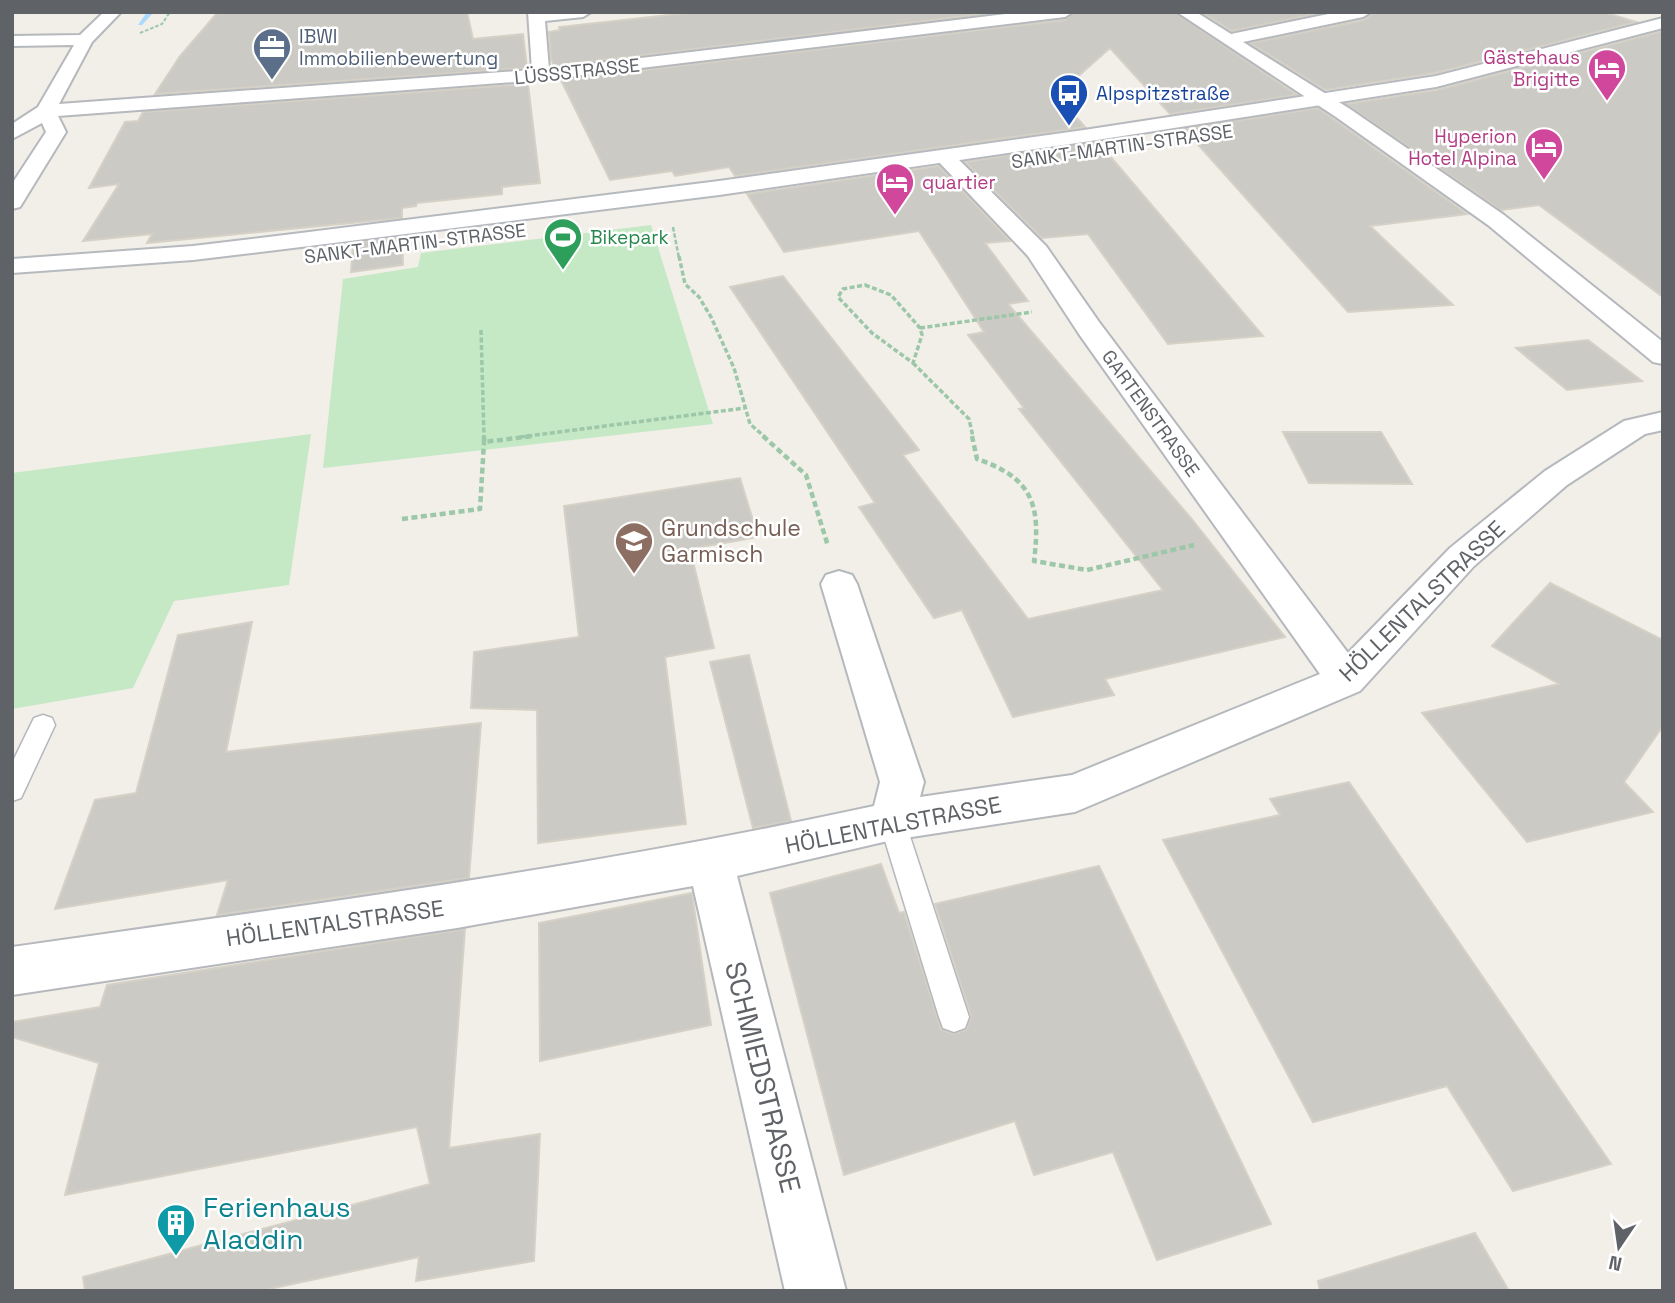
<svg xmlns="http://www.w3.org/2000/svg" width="1675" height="1303" font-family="'Space Grotesk',sans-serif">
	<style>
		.green { fill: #c5e8c5 }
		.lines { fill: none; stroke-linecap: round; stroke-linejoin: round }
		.stream { fill: #aadaff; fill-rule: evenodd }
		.building { fill: #cccac5; stroke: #d6d1c6; stroke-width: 2 }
		.service-casing { stroke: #b5b8bc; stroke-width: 3 }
		.minor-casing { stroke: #b5b8bc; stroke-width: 4 }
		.secondary-casing { stroke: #b6babf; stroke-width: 4 }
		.path-far3 { stroke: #9cc7a9; stroke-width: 2; stroke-dasharray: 3.5 2; stroke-linecap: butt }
		.path-far2 { stroke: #9cc7a9; stroke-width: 2.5; stroke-dasharray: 4.5 2; stroke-linecap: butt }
		.path-far1 { stroke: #9cc7a9; stroke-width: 3.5; stroke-dasharray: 5 2.5; stroke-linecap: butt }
		.path { stroke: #9cc7a9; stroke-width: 4.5; stroke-dasharray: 6 3.5; stroke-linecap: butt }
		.service { fill: #fff; fill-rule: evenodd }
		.minor { fill: #fff; fill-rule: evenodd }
		.secondary { fill: #fff; fill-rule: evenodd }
		.labels { text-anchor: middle; stroke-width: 5; stroke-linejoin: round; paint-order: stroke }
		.far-service-label { font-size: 19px; fill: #4e5e75; stroke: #fff; text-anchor: start }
		.far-hotel-label { font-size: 19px; fill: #b23c85; stroke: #fff; text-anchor: end }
		.far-street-label { font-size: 19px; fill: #5f6368; stroke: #fff }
		.far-transit-label { font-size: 19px; fill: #164399; stroke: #fff; text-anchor: start }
		.far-leisure-label { font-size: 19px; fill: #27864d; stroke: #fff; text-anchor: start }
		.education-label { font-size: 23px; fill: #785e54; stroke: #fff; text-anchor: start }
		.street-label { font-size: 23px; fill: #5f6368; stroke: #fff }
		.near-street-label { font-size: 28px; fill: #5f6368; stroke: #fff }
		.near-culture-label { font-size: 28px; fill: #0d838f; stroke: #fff; text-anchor: start }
	</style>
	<rect width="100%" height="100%" fill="#f1efe8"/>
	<!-- green -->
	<path class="green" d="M 651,225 L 713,424 L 323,468 L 343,279 L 418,267 L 421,253 Z
		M 311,434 L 289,585 L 174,601 L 133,688 L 12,709 L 12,473 Z"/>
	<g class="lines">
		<!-- stream -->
		<path class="stream" d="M 147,12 L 154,12 L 142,25 L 138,25 Z"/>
	</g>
	<!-- building -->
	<path class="building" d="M 218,12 L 467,12 L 473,39 L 523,34 L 527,68 L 155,94 L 180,56 Z
		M 696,12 L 999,12 L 554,66 L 551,59 L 549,32 L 560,30 L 559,27 Z
		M 1076,12 L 1174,12 L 1297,95 L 1170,114 L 1110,48 L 1057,95 L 1085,127 L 735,176 L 729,167 L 675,176 L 672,171 L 610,180 L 561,80 L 1065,20 Z
		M 1201,12 L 1324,12 L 1232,31 Z
		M 1374,12 L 1603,12 L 1636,22 L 1435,73 L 1325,90 L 1250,43 L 1364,20 Z
		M 1663,31 L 1663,297 L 1539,205 L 1501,210 L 1346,104 L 1437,90 Z
		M 528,84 L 540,183 L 502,187 L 502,194 L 417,203 L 416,206 L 402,208 L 402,218 L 147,243 L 152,234 L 83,241 L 119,184 L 89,188 L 125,122 L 138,121 L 143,112 Z
		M 1318,108 L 1467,214 L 1370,226 L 1453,305 L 1348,312 L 1184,129 Z
		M 1098,142 L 1263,336 L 1168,344 L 1088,234 L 1042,238 L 965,162 Z
		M 939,166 L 1010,241 L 985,243 L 1028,301 L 1008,304 L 1190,517 L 1285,637 L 1105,679 L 1114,695 L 1013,717 L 962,610 L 934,618 L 859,507 L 875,503 L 730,287 L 783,276 L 919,450 L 903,455 L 1028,619 L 1163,590 L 1019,409 L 1024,408 L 968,335 L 984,332 L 919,231 L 784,252 L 747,194 Z
		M 402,237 L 403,265 L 351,272 L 353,243 Z
		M 1588,340 L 1642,381 L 1567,390 L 1516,348 Z
		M 1283,432 L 1381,432 L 1412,484 L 1309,483 Z
		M 740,478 L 758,537 L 690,549 L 714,648 L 665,657 L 686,824 L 538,843 L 537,710 L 471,708 L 474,652 L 579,637 L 564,506 Z
		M 1550,583 L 1663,640 L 1663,726 L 1624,782 L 1653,812 L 1527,842 L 1422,713 L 1559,684 L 1492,646 Z
		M 252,622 L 226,752 L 481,723 L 469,878 L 217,915 L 228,880 L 55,909 L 95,800 L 136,793 L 178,635 Z
		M 749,655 L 791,821 L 753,828 L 710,662 Z
		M 1349,782 L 1611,1164 L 1513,1191 L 1447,1086 L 1313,1122 L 1163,840 L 1280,815 L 1270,799 Z
		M 881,864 L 899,913 L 904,912 L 941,1029 L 953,1034 L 966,1030 L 971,1016 L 935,904 L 1099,866 L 1271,1224 L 1157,1260 L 1113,1152 L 1034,1175 L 1015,1121 L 844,1175 L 770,893 Z
		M 692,893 L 711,1025 L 540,1061 L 539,923 Z
		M 465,929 L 449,1148 L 540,1134 L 534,1261 L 416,1281 L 419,1257 L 260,1291 L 85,1291 L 83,1277 L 430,1184 L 417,1127 L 65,1195 L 99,1063 L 12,1037 L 12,1022 L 100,1007 L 107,985 Z
		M 1475,1233 L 1509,1291 L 1320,1291 L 1318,1281 Z"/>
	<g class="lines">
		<!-- service casing -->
		<g class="service-casing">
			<path id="service" d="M 43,715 L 52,718 L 55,725 L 21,798 L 12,801 L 12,763 L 34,718 Z
				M 892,810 L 901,813 L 905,821 L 969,1017 L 965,1028 L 954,1032 L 943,1028 L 939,1017 L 879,821 L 883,813 Z"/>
		</g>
		<!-- minor casing -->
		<g class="minor-casing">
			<path id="minor" d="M 104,12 L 121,12 L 92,42 L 59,104 L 532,70 L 528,12 L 591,12 L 583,17 L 545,21 L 549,69 L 1023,12 L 1073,12 L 1065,17 L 541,80 L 58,116 L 66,132 L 20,207 L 12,209 L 12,184 L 46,132 L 42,123 L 12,139 L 12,124 L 38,107 L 74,45 L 12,46 L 12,36 L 80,35 Z
				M 1177,12 L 1196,12 L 1231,34 L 1338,12 L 1371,12 L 1363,17 L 1243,42 L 1350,109 L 1504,215 L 1663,342 L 1663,364 L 1653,362 L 1488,225 L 1336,117 Z
				M 944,150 L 951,152 L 1046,246 L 1099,322 L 1348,653 L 1450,548 L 1545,471 L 1624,421 L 1663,412 L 1663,430 L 1645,434 L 1567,485 L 1474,566 L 1360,691 L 1075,812 L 892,840 L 737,876 L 846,1291 L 785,1291 L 693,886 L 457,928 L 12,995 L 12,947 C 301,906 589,868 874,806 L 880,782 L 821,584 L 826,575 L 839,571 L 852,575 L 857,584 L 924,782 L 920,797 L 1072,775 L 1320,674 L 1079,334 L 1028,256 L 937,160 L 933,156 Z"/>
		</g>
		<!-- secondary casing -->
		<g class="secondary-casing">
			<path id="secondary" d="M 1663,18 L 1663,28 L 1436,87 L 1084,142 L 719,195 L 301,247 L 193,260 L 12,273 L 12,259 L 193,246 L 301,233 L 719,181 L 1084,130 L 1436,76 Z"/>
		</g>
		<!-- path-far3 -->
		<path class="path-far3" d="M 140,33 L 162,24 L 170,12"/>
		<!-- path-far2 -->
		<path class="path-far2" d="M 673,227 L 679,258"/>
		<!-- path-far1 -->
		<path class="path-far1" d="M 679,256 L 685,284 L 699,297 L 711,317 L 734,368 L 750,424 L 765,437
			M 865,285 L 891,295 L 920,328 L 922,335 L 913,363 L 872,333 L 838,297 L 843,289 Z
			M 920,328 L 1032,312
			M 481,330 L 484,437
			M 913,363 L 969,419 L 973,437
			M 520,437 L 745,408"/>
		<!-- path -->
		<path class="path" d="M 484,436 L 484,442 L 533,436
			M 763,436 L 806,475 L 828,546
			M 972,436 L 977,459 C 1033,478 1041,505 1034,561 L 1087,570 L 1194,545
			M 402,519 L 480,509 L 484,442"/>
		<!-- service -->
		<use href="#service" class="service"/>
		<!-- minor -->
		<use href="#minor" class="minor"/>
		<!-- secondary -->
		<use href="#secondary" class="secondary"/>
	</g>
	<!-- icons -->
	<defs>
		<g id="office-pin" transform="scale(2.0125)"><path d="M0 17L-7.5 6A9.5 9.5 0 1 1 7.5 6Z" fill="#5c6f8a" stroke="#fff"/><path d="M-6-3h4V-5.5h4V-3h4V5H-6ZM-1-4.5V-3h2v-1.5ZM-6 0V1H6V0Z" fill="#fff"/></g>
		<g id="hotel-pin" transform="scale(2.0125)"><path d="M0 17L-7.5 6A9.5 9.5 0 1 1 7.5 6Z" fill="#d1479c" stroke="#fff"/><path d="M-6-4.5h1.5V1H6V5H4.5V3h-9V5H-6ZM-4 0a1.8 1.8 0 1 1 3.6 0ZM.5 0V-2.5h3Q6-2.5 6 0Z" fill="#fff"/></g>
		<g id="bus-pin" transform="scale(2.0125)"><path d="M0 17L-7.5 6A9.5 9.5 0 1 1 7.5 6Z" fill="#1a4fb4" stroke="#fff"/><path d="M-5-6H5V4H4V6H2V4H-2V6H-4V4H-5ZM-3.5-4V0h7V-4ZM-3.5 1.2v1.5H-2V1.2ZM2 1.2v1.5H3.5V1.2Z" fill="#fff"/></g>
		<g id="stadium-pin" transform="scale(2.0125)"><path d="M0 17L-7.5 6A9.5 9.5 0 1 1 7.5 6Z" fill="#2e9e5b" stroke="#fff"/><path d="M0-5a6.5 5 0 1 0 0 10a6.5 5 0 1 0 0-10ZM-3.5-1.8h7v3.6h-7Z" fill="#fff"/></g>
		<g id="school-pin" transform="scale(2.0125)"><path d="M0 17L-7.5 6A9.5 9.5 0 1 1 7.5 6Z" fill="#8d6e63" stroke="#fff"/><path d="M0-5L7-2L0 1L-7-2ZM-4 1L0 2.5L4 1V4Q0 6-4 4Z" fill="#fff"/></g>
		<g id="building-pin" transform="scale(2.0125)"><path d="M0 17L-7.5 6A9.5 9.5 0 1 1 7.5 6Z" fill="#0f9aa8" stroke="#fff"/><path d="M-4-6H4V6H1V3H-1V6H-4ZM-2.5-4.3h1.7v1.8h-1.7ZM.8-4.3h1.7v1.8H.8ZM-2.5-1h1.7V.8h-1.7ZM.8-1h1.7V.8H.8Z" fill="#fff"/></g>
	</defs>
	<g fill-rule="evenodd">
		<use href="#office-pin" x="272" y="47"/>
		<use href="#hotel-pin" x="1607" y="68"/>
		<use href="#bus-pin" x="1069" y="93"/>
		<use href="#hotel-pin" x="1544" y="147"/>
		<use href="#hotel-pin" x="895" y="182"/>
		<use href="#stadium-pin" x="563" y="237"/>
		<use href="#school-pin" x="634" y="541"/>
		<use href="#building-pin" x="176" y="1223"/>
	</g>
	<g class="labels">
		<!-- far-service labels -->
		<g class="far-service-label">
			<text x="299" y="43">IBWI<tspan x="299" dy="22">Immobilienbewertung</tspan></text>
		</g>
		<!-- far-hotel labels -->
		<g class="far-hotel-label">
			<text x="1580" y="64">Gästehaus<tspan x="1580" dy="22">Brigitte</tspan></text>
			<text x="1517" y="143">Hyperion<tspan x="1517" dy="22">Hotel Alpina</tspan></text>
			<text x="922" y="189" text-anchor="start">quartier</text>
		</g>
		<!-- far-street labels -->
		<g class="far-street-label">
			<text transform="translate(577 71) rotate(-6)" y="7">LÜSSSTRASSE</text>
			<text transform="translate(1122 146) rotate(-8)" y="7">SANKT-MARTIN-STRASSE</text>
			<text transform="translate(415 243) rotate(-7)" y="7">SANKT-MARTIN-STRASSE</text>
			<text transform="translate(1151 413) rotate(54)" y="7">GARTENSTRASSE</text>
		</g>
		<!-- far-transit labels -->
		<g class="far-transit-label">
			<text x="1096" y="100">Alpspitzstraße</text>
		</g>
		<!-- far-leisure labels -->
		<g class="far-leisure-label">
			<text x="590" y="244">Bikepark</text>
		</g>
		<!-- education labels -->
		<g class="education-label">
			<text x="661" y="536">Grundschule<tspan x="661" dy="26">Garmisch</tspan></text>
		</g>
		<!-- street labels -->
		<g class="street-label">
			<text transform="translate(1422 601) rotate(-44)" y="8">HÖLLENTALSTRASSE</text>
			<text transform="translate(893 825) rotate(-11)" y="8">HÖLLENTALSTRASSE</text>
			<text transform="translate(335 923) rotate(-8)" y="8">HÖLLENTALSTRASSE</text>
		</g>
		<!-- near-street labels -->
		<g class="near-street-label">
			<text transform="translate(763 1077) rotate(76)" y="10">SCHMIEDSTRASSE</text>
		</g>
		<!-- near-culture labels -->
		<g class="near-culture-label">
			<text x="203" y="1217">Ferienhaus<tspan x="203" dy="32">Aladdin</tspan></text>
		</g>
	</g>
	<!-- border -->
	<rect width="1675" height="1303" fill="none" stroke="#5f6368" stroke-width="28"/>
	<!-- north arrow -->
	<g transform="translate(1619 1247) rotate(193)" stroke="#ffffff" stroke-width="5" paint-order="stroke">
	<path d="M0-5L12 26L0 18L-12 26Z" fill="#5f6368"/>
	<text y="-10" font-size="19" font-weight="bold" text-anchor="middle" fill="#5f6368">N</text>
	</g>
</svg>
